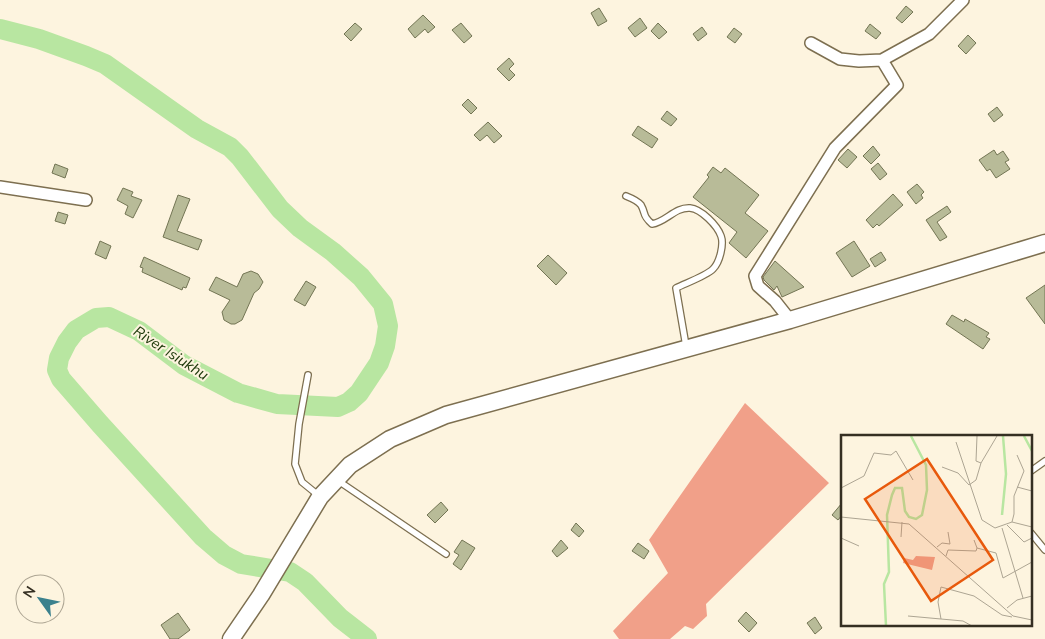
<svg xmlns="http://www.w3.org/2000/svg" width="1045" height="639" font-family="'Nunito Sans',sans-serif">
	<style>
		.forest { fill: #f1a089 }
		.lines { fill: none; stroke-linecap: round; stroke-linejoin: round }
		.river { stroke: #b8e6a1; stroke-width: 20 }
		.building { fill: #b8bb98; stroke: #737554 }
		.service-casing { stroke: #7d6f50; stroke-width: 8 }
		.minor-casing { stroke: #7d6f50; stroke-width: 14 }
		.secondary-casing { stroke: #7d6f50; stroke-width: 19 }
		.service { stroke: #fff; stroke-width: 5.5 }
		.minor { stroke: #fff; stroke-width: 11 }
		.secondary { stroke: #fff; stroke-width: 16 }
		.labels { text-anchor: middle; stroke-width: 4; stroke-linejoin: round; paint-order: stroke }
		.water-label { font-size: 15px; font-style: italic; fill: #1c3809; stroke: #fdf4df }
		.inset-river { fill: none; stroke: #b8e6a1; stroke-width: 2.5 }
		.inset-road { fill: none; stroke: #ada593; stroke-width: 1 }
		.view { fill: #e8590c; fill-opacity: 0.15; stroke: #e8590c; stroke-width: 2.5 }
		.inset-edge { fill: none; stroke: #352f22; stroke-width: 2.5 }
	</style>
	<rect width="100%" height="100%" fill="#fdf4df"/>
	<!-- forest -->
	<path class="forest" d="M 745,403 L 829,483 L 706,604 L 707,616 L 693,629 L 685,626 L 670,639 L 619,639 L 613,631 L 668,573 L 649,540 Z"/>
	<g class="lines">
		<!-- river -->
		<path class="river" d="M 0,29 L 39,39 L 86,56 L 105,64 L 197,129 L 230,147 L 240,157 L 280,209 L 300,228 L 333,252 L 361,277 L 383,304 L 388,326 L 385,346 L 379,363 L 359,393 L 349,402 L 338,407 L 277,404 L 238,393 L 184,365 L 139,331 L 109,317 L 96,318 L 76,330 L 67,342 L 59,358 L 57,370 L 61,379 L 100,424 L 203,537 L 224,555 L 241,564 L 290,572 L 305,582 L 340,618 L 367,639"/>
	</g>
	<!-- building -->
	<path class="building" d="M 906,6 L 913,12 L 902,23 L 896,18 Z
		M 599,8 L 607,21 L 598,26 L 591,13 Z
		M 423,15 L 435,27 L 428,33 L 425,29 L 415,38 L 408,29 Z
		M 640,18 L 647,28 L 635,37 L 628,28 Z
		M 355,23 L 362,29 L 351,41 L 344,34 Z
		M 461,23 L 472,36 L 464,43 L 452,30 Z
		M 658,23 L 667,32 L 659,39 L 651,31 Z
		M 870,24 L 881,33 L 876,39 L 865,31 Z
		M 702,27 L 707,34 L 698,41 L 693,34 Z
		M 734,28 L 742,34 L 735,43 L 727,37 Z
		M 968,35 L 976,43 L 966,54 L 958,46 Z
		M 509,58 L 514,64 L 509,69 L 515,75 L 509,81 L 497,69 Z
		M 468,99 L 477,108 L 471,114 L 462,105 Z
		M 997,107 L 1003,115 L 994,122 L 988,114 Z
		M 667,111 L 677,119 L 671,126 L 661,119 Z
		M 488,122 L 502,136 L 494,143 L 487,135 L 480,141 L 474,135 Z
		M 638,126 L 658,139 L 652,148 L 632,135 Z
		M 873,146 L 880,155 L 871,164 L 863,156 Z
		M 848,149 L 857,157 L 847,168 L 838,160 Z
		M 994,150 L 997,155 L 1003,151 L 1009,160 L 1005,162 L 1010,169 L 996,178 L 990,169 L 987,171 L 979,160 Z
		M 878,163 L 887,174 L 880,180 L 871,169 Z
		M 55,164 L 68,169 L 65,178 L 52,173 Z
		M 713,167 L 721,173 L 725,168 L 759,195 L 745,213 L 768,231 L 746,258 L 729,243 L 737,232 L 693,197 L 709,177 L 707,175 Z
		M 917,184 L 924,192 L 921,195 L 923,198 L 916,204 L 907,192 Z
		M 123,188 L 133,192 L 131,196 L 142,200 L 133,218 L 125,214 L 128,206 L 117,200 Z
		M 893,194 L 903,205 L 879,226 L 877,224 L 873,228 L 866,220 Z
		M 178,195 L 190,199 L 177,231 L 202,240 L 198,250 L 163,237 Z
		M 947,206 L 951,212 L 937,222 L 947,237 L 940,241 L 926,220 Z
		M 58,212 L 68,215 L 65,224 L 55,221 Z
		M 100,241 L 111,246 L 106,259 L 95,254 Z
		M 854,241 L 870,266 L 852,277 L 836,253 Z
		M 881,252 L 886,260 L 875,267 L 870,259 Z
		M 548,255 L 567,273 L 556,285 L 537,266 Z
		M 144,257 L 190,278 L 186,288 L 183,287 L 182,290 L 142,272 L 143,268 L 140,267 Z
		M 775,261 L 804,287 L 782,297 L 777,286 L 774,290 L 764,280 L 763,277 Z
		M 251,271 L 258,274 L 263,282 L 259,289 L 254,293 L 242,320 L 235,324 L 231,324 L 224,320 L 222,312 L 230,300 L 209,290 L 216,277 L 237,287 L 243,274 Z
		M 306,281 L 316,287 L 305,306 L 294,300 Z
		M 1045,285 L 1045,324 L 1026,298 Z
		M 952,315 L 964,322 L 965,319 L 989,333 L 986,337 L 990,339 L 983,349 L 946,324 Z
		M 441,502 L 448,510 L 435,523 L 427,515 Z
		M 842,503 L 842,515 L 838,520 L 832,515 Z
		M 576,523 L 584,531 L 579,537 L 571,530 Z
		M 462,540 L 475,548 L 461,570 L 453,564 L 459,555 L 454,552 Z
		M 561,540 L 568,548 L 557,557 L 552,551 Z
		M 638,543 L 649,551 L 644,559 L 632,551 Z
		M 746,612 L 757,623 L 749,632 L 738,621 Z
		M 178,613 L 190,630 L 178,639 L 170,639 L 161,625 Z
		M 815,617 L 822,628 L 815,634 L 807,623 Z"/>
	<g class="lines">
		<!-- service casing -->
		<g class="service-casing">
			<path id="service" d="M 626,196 C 631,198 638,201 641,205 C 646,214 642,215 652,224 C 666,222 675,207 690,208 C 701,209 717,225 721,236 C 724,244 720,262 713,269 C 706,276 686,283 676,288 L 686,346
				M 308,375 L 299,424 L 295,464 L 302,482 L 318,495
				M 1031,471 L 1045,461
				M 337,480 L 446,554
				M 1031,533 L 1045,550"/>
		</g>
		<!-- minor casing -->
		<g class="minor-casing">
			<path id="minor" d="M 811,43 L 840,59 L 859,61 L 882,60 L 929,34 L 963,0
				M 0,187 L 86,200
				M 790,320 L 775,301 L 758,286 L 755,276 L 835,148 L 897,85 L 882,60"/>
		</g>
		<!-- secondary casing -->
		<g class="secondary-casing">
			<path id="secondary" d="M 231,639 L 261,595 L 320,497 L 350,465 L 390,439 L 446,415 L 790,320 L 1045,243"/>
		</g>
		<!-- service -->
		<use href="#service" class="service"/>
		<!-- minor -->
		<use href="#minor" class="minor"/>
		<!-- secondary -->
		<use href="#secondary" class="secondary"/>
	</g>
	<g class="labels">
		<!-- water labels -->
		<g class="water-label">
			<text transform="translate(171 353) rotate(33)" y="5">River Isiukhu</text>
		</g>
	</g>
	<!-- overview -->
	<g transform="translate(841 435)">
		<rect width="191" height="191" fill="#fdf4df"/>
		<path d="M 75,121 L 94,122 L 91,135 L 62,128 L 63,123 L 72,125 Z" fill="#f1a089"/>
		<path class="inset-river" d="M 183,1 L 191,16M 161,80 L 165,39 L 162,1M 45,191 L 43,149 L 48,137 L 46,80 L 51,60 L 54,53 L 61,53 L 64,76 L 68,82 L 75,84 L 81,80 L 86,55 L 85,30 L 70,1"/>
		<path class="inset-road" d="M 115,7 L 141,85 L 154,93 L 171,87 L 173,79 L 173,61 L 183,36 L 176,20M 140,28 L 156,1M 101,32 L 117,38 L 128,50 L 135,45 L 140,28 L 135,26 L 136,1M 176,52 L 191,56M 0,53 L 23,41 L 33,18 L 50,20 L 55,16 L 72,45M 0,82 L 68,89 L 172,181 L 191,185M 171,87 L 191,92M 166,90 L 183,107 L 191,103M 161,93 L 182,163M 60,102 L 61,87M 0,103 L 18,111M 133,105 L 136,113 L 155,118 L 162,143 L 191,127M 96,112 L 101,108 L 109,109 L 107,97M 105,121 L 107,115 L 135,116 L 136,113M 166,173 L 176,165 L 191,161M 67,181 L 122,186 L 131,191M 100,184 L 97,167 L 100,152 L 133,161 L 161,180 L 171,182"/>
		<path class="view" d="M 86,24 L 152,125 L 90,166 L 24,64 Z"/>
		<rect width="191" height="191" class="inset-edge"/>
	</g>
	<!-- north arrow -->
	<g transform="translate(40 599) rotate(303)"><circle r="24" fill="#fdf4df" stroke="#ada593"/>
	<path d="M0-4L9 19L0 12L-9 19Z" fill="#3b818d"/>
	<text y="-8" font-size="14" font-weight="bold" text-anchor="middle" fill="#352f22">N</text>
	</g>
</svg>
